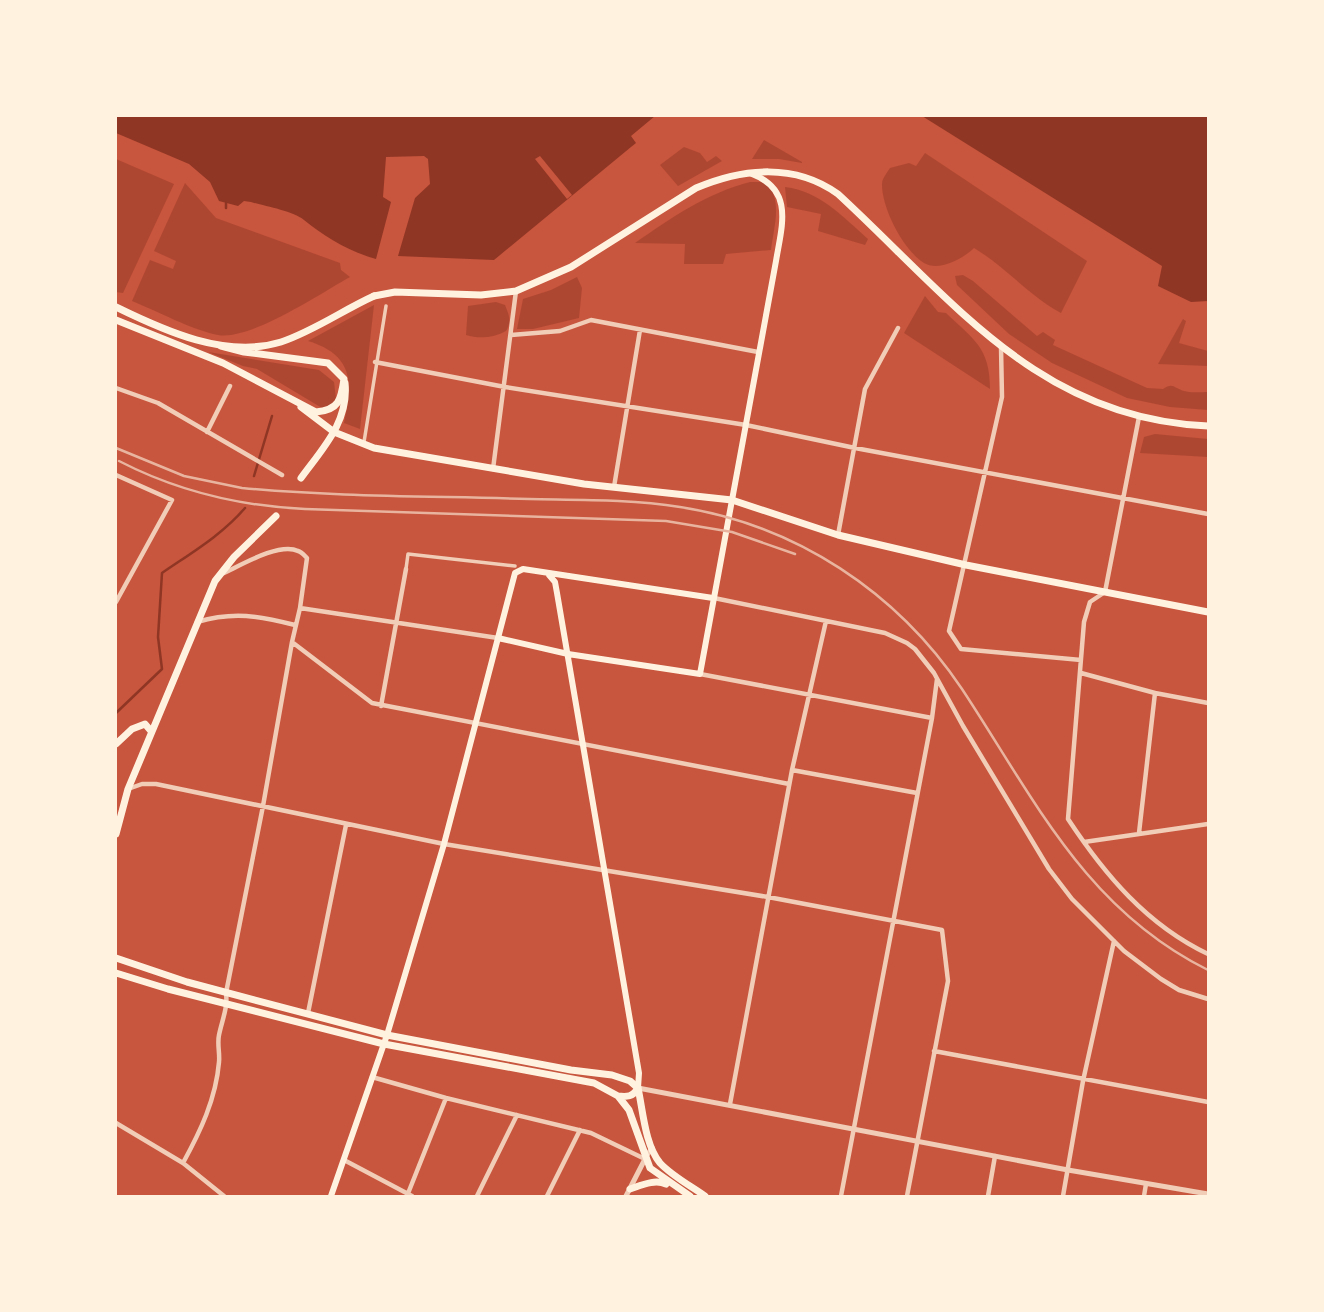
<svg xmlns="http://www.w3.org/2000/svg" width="1324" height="1312" font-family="Helvetica,sans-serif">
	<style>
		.green { fill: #ae4732 }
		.water { fill: #8f3625 }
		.pier { fill: #c8553d }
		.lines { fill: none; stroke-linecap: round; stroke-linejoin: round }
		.stream { stroke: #8f3625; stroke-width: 2.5 }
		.pedestrian { stroke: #f1ccb7; stroke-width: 3.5 }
		.minor { stroke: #f1ccb7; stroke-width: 4.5 }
		.tertiary { stroke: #f1ccb7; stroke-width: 5 }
		.secondary { stroke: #fff3e0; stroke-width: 6 }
		.primary { stroke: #fff3e0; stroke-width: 7 }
		.trunk { stroke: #fff3e0; stroke-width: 7 }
		.rail { stroke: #e9b49f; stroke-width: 2.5 }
	</style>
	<rect width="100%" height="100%" fill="#c8553d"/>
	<!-- green -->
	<path class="green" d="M 764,140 L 802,162 L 802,163 L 779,159 L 752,159 Z
		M 684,147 L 700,153 L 707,162 L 716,156 L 722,161 L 678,186 L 660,165 Z
		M 925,153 L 1087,261 L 1061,313 C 1028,295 1006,267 974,248 C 964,258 939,272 924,263 C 903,250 881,207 882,183 C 883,177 887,173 890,168 L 909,163 L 916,166 Z
		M 116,159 L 174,184 L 123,293 L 116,292 Z
		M 750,182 L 766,182 C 783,201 774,225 771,250 L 726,254 L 723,264 L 684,264 L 685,244 L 635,243 C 671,218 707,193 750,182 Z
		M 185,183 L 216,218 L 340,263 L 341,270 L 350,277 C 321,293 250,341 218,335 C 192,330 157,311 132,301 L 150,260 L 173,269 L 176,261 L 154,251 Z
		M 785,187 C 820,191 843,217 868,239 L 865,245 L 818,231 L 821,214 L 787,207 Z
		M 963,275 L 973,281 L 1037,336 L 1043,332 L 1055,340 L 1053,345 L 1147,388 L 1163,389 C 1173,382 1174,388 1184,391 C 1190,393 1201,392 1208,392 L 1208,410 L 1170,407 L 1127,398 L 1052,363 L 1009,334 L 957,285 L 955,276 Z
		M 577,277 L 582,288 L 579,318 L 533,329 L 517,329 L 523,299 L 551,290 Z
		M 925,296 L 938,312 L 946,313 C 973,339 990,347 990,389 L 904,333 Z
		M 496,302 L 505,305 C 509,315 512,321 506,331 C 494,338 479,339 466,335 L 468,306 Z
		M 374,305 L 360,429 L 344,423 C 353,383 354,355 308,341 Z
		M 1183,319 L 1186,321 L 1179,343 L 1208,351 L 1208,366 L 1158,364 Z
		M 208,352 L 319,370 L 334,382 L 336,399 L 330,406 L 322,408 L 257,369 L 243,366 Z
		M 1155,434 L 1208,439 L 1208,457 L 1140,453 L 1144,437 Z"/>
	<!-- water -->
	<path class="water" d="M 116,116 L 655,116 L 631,136 L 636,143 L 631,147 L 494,260 L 398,256 L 415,198 L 430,184 L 428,159 L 424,156 L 386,157 L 383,197 L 391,202 L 376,259 C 348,251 325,237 304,220 C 293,211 264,206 251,202 L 244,201 L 238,206 L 219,201 L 210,182 L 189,164 L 116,133 Z
		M 922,116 L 1208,116 L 1208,301 L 1191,302 L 1158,286 L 1162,266 Z"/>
	<!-- pier -->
	<path class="pier" d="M 540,156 L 572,195 L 567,199 L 535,159 Z"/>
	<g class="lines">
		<!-- stream -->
		<path class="stream" d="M 226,203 L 226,208
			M 254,476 L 272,416
			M 116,713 L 162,669 L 158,637 L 162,573 C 191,553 222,535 245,508"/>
		<!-- pedestrian -->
		<path class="pedestrian" d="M 364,442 L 386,306
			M 406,569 L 408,554 L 515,566"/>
		<!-- minor -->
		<path class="minor" d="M 511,335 L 560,331 L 591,320 L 758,352
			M 1001,347 L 1002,397 L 949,631 L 961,649 L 1081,660
			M 375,362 L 505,387 L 746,425 L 855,448 L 1208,514
			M 116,388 L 158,403 L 282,475
			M 1139,417 L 1105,592 L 1090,602 L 1084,622 L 1068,819 C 1105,875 1147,925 1208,954
			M 207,432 L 230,386
			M 493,469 L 516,291
			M 116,475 L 172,500 L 116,602
			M 614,487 L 640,330
			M 838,535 L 865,389 L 898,328
			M 224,573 C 241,565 280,542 298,551 C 302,552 304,555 307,558 L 300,608 L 292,642 L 372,703 L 789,784
			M 714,598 L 885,633 L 907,643 L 915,649 L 934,673 L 963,726 L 1049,869 L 1072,899 L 1124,951 L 1161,979 L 1179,990 L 1208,999
			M 300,608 L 498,638
			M 197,622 C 234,611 259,616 295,625
			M 1081,673 L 1155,693
			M 700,674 L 932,718
			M 381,706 L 406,569
			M 792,770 L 917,793
			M 128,789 L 142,784 L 156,784 L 444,844 L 768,897 L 942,930 L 948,981 L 907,1196
			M 1139,833 L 1155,693 L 1208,703
			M 1084,842 L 1208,824
			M 308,1013 L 346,825
			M 934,1051 L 1208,1102
			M 372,1077 L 446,1098 L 591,1133 L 645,1159 L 652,1147
			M 730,1104 L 792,770 L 826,621
			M 116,1123 L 183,1163 L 224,1196
			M 344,1160 L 412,1196
			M 183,1163 C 200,1132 216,1099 219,1062 C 220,1053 217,1044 219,1035 C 222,1020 228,1008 226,993 L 263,806 L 292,642
			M 407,1196 L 446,1098
			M 477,1196 L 517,1115
			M 547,1196 L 580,1130
			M 841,1196 L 932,718 L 937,679
			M 988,1196 L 995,1156
			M 1063,1196 L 1083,1081 L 1114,941
			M 1144,1196 L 1146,1184"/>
		<!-- tertiary -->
		<path class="tertiary" d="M 638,1088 L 1068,1170 L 1208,1194
			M 626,1196 L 645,1159"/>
		<!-- secondary -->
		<path class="secondary" d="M 549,575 L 555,582 L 557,593 L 639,1073 L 638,1088
			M 498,638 L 568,654 L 700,674 L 776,261 C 782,225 794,190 752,174
			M 331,1196 L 387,1035 L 444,844 L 515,573 L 523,569 L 713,598"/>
		<!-- primary -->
		<path class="primary" d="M 374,296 L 395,292 L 481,295 L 516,291 L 571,267 L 696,188 C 743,168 795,163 838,194 C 953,300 1039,419 1208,426
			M 301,407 L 334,432 L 374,448 L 584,484 L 732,500 L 838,535 L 966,565 L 1208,612
			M 301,478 C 322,449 349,422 345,383
			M 116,744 L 132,729 L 145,724 L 151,731
			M 116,834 L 128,789 L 215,581 L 234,557 L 276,516
			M 116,958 L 187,982 L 387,1035 L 571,1070 L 612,1075 L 630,1081 L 638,1088
			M 116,973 L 168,989 L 384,1044 L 594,1083 L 618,1096 L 629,1110 L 650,1168 L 690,1196
			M 638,1088 C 643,1111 645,1145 660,1163 C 672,1176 691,1186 705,1196
			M 618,1096 C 627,1097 633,1097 638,1088
			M 630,1189 C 642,1185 655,1179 666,1184"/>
		<!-- trunk -->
		<path class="trunk" d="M 116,307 C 165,331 226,359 281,342 C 314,331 343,310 374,296
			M 116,320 L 223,363 L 316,412 C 339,410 341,400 344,379 L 328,363 L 244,352 L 221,346"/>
		<!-- rail -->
		<path class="rail" d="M 116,448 L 184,476 L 242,488 C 337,497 433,496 529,499 C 579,500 630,499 680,507 C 796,525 897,592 962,689 C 1034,798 1085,909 1208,970
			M 119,461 C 177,491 239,506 305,509 L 666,521 L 732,532 L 795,554"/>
	</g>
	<!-- border -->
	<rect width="1324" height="1312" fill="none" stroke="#fff3e0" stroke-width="234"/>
</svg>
